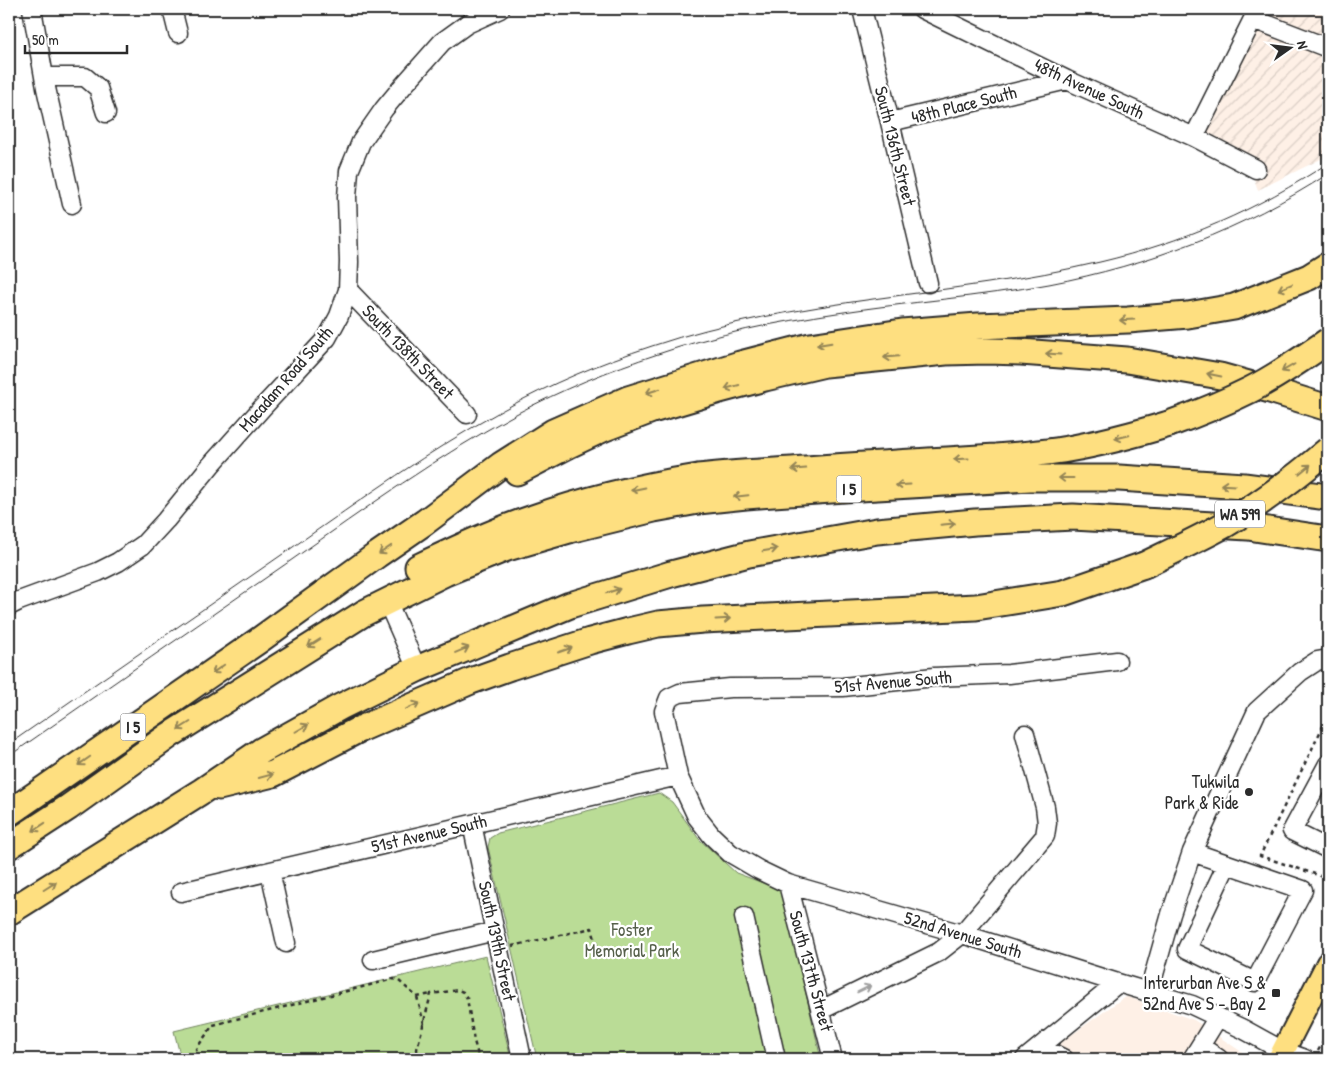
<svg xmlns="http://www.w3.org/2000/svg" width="1337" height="1068" font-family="'Patrick Hand',sans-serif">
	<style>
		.built { fill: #fef0e6 }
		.industrial { fill: url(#industrial-furrows) }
		.green { fill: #badc96; stroke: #728460 }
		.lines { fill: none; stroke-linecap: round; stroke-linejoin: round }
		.minor-casing { stroke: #2b2b2b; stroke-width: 21 }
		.major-casing { stroke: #2b2b2b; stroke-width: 26 }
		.highway-casing { stroke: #2b2b2b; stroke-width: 29 }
		.path { stroke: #2b2b2b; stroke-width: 2.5; stroke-dasharray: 4 4; stroke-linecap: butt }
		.minor { stroke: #fff; stroke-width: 18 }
		.major { stroke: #fedf80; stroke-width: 22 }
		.highway { stroke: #fedf80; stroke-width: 25 }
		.tram { stroke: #2b2b2b; stroke-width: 1 }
		.highway-bridge-casing { stroke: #2b2b2b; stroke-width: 29; stroke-linecap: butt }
		.highway-bridge { stroke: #fedf80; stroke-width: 25 }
		.oneway { stroke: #948556 }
		.oneway2 { stroke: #a0a0a0 }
		.poi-dot { fill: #2b2b2b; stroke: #fff; stroke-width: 2 }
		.labels { text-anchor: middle; stroke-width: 4.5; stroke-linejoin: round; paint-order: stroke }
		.shield { fill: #fff; stroke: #6b6b6b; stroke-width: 1 }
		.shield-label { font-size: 16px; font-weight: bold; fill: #2b2b2b }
		.street-label { font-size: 18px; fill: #2b2b2b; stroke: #fff }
		.poi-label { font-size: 18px; fill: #2b2b2b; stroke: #fff; text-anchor: end }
		.park-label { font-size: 18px; fill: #56604b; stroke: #fff }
	</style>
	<defs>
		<pattern id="industrial-furrows" width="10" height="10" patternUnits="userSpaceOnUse" patternTransform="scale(1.25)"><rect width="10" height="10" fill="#fef0e6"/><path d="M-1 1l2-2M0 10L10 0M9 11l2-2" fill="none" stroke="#dacec5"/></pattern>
	</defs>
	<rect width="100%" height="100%" fill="#fff"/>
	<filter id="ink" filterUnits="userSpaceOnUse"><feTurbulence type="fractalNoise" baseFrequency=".02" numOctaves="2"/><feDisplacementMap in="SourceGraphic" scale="10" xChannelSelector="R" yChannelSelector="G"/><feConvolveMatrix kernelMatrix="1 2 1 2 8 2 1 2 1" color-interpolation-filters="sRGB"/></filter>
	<g filter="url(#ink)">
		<!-- built -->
		<path class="built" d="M 1128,997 L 1194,1020 L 1242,1052 L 1244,1059 L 1038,1059 L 1123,998 Z"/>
		<!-- industrial -->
		<path class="industrial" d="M 1269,9 L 1328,9 L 1328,154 L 1321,159 L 1258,190 L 1254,179 L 1260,161 L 1204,132 Z"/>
		<!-- green -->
		<path class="green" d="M 659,793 L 672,802 L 699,839 L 736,873 L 782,890 L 821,1059 L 537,1059 L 488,847 L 490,838 L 498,833 Z
			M 486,956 L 511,1059 L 181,1059 L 174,1031 Z"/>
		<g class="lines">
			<!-- minor casing -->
			<g class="minor-casing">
				<path id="minor" d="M 32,9 L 46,88 L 72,204
					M 172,9 L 178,33
					M 862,9 L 890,122 L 928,283
					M 922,9 L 1067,80 L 1194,137 L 1256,169
					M 1253,19 L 1328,48
					M 44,77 L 85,77 L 98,88 L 106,113
					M 890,122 L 1067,80
					M 1194,137 L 1258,9
					M 348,290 L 467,414
					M 387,601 L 417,669
					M 9,606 L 19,601 L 98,572 L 118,562 L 143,545 L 166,520 L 211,465 L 262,408 L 327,338 L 339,316 L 348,290 L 349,262 L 347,197 L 349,171 L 361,142 L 384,109 L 403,86 L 442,42 L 467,24 L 500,9
					M 1117,661 L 1009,674 L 934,677 L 843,687 L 730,688 L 680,693 L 669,698 L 664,711 L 678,776 L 697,817 L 712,836 L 730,853 L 759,870 L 788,884 L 962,934 L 1118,983 L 1192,1005 L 1243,1029 L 1283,1051 L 1305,1059
					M 1328,764 L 1292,831 L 1328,849
					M 472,824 L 522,1059
					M 1192,852 L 1303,890 L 1255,982 L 1187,949 L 1227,864
					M 270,871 L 286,943
					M 788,884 L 833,1059
					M 181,892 L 678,776
					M 744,917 L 776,1059
					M 373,960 L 495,931
					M 1149,992 L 1171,914 L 1192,852 L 1257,711 L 1300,672 L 1317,661 L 1328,659
					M 821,1010 L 939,952 L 962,934 L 1045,836 L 1047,823 L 1045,807 L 1025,734
					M 1200,1046 L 1219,1059
					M 1040,1047 L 1064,1059
					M 1025,1059 L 1118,983
					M 1192,1059 L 1218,1017"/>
			</g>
			<!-- major casing -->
			<g class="major-casing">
				<path id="major" d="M 1279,1059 L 1328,963"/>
			</g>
			<!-- highway casing -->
			<g class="highway-casing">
				<path id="highway" d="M 517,472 L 569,445 L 605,428 L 652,410 L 716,391 L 765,378 L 825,364 L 946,352 L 987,351 L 1021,352 L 1127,360 L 1220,376 L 1270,390 L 1328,408
					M 418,567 C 456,549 494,531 533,518 C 586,499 642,486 698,477 C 729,473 761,472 792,470 C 860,465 928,461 996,457 C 1020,455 1044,453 1068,449 C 1102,443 1136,434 1169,424
					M 219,787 L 273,774 L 358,730 L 471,681 L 510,667 L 590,641 L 628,631 L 658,624 L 703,620 L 976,607 L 1063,593 L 1144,565
					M 9,813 L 258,641 L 377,555 L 425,522 L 501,465 L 553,432 L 628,399 L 740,364 L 810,346 L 902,332 L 978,326 L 1128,320 L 1188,315 L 1234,307 L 1309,277 L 1328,265
					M 9,846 L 69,807 L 170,735 L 364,613 L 445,573 L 507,548 L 569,530 L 654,509 L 698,501 L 746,496 L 860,488 L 1030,478 L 1119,478 L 1244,486 L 1328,497
					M 9,912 L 202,791 L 261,751 L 340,707 L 417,669 L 570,605 L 671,574 L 749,554 L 877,531 L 975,522 L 1073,517 L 1248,527 L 1328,539"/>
			</g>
			<!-- path -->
			<path class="path" d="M 1328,721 L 1326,720 L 1260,856 L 1321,876 L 1327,882 L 1328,888
				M 512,946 L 592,928 L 598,951
				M 417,997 L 431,994
				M 1318,1051 L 1323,1042 L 1328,1039
				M 199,1059 L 196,1049 L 213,1025 L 394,979 L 399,981 L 417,997 L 424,1024
				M 418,1059 L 417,1049 L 431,994 L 458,990 L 463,992 L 467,998 L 474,1041 L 479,1059"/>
			<!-- minor -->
			<use href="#minor" class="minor"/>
			<!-- major -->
			<use href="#major" class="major"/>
			<!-- highway -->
			<use href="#highway" class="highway"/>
			<!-- tram -->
			<path class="tram" d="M 9,744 C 104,678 199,612 293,547 C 362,499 430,450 503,410 C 550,384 600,363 652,346 C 797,297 952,297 1100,262 C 1181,243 1259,209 1328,163
				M 9,756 C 104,690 199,624 293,559 C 366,508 438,456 516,414 C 561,390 609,370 658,354 C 716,334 777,322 837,313 C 908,302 979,297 1049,284 C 1149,265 1243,229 1328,174"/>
			<!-- highway-bridge casing -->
			<g class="highway-bridge-casing">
				<path id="highway-bridge" d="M 1169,424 C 1197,414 1224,403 1250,390 C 1278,376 1303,358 1328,341
					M 1144,565 C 1171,552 1199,539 1226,524 C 1262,503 1296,477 1328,450"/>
			</g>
			<!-- highway-bridge -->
			<use href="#highway-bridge" class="highway-bridge"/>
		</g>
		<!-- one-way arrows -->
		<defs><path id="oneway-shaft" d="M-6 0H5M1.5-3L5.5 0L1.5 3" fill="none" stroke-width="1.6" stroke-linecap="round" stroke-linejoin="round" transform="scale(1.25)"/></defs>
		<g class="oneway">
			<use href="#oneway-shaft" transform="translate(1285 287) rotate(157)"/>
			<use href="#oneway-shaft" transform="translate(1127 320) rotate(177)"/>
			<use href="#oneway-shaft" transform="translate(824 344) rotate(171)"/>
			<use href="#oneway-shaft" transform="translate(1053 354) rotate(-176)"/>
			<use href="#oneway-shaft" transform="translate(891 357) rotate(175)"/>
			<use href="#oneway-shaft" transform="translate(1288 368) rotate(150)"/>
			<use href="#oneway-shaft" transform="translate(1214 375) rotate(-168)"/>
			<use href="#oneway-shaft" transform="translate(732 387) rotate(165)"/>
			<use href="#oneway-shaft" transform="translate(653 391) rotate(162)"/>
			<use href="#oneway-shaft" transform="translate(1122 437) rotate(167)"/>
			<use href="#oneway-shaft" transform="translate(961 459) rotate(177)"/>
			<use href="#oneway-shaft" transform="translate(799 469) rotate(176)"/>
			<use href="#oneway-shaft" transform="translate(1305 469) rotate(-39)"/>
			<use href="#oneway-shaft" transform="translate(1066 478) rotate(180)"/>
			<use href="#oneway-shaft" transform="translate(903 485) rotate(177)"/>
			<use href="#oneway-shaft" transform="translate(1228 485) rotate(-177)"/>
			<use href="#oneway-shaft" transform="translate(638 489) rotate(168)"/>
			<use href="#oneway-shaft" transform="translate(741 496) rotate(174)"/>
			<use href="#oneway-shaft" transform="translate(948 524) rotate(-5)"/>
			<use href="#oneway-shaft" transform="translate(385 550) rotate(146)"/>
			<use href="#oneway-shaft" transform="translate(770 550) rotate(-10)"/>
			<use href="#oneway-shaft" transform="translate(613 591) rotate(-18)"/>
			<use href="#oneway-shaft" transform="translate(723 619) rotate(-3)"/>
			<use href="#oneway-shaft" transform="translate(314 643) rotate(148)"/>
			<use href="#oneway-shaft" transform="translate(462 650) rotate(-23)"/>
			<use href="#oneway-shaft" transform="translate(565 650) rotate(-19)"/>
			<use href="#oneway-shaft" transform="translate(218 669) rotate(145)"/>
			<use href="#oneway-shaft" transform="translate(413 706) rotate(-24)"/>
			<use href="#oneway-shaft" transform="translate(184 726) rotate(148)"/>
			<use href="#oneway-shaft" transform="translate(302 728) rotate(-30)"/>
			<use href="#oneway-shaft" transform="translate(84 761) rotate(145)"/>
			<use href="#oneway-shaft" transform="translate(266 776) rotate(-15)"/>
			<use href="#oneway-shaft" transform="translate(39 827) rotate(147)"/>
			<use href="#oneway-shaft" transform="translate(50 886) rotate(-32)"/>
		</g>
		<use class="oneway2" href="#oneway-shaft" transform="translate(864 989) rotate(-26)"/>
	</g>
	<!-- markers -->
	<g class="poi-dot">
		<circle cx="1249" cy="792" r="5"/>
		<rect x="1271" y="988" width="10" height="10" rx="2.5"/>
	</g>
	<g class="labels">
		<!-- shield labels -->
		<g class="shield">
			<rect x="836.5" y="475.5" width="25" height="27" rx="4"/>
			<rect x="1215" y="500.5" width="50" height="27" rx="4"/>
			<rect x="120.5" y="713.5" width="25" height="27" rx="4"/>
		</g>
		<g class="shield-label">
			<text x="849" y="495">I 5</text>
			<text x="1240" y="520">WA 599</text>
			<text x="133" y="733">I 5</text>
		</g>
		<!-- street labels -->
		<g class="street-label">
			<text transform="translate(1089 89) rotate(25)" y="6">48th Avenue South</text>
			<text transform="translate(964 105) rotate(-14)" y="6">48th Place South</text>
			<text transform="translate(895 146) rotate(76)" y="6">South 136th Street</text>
			<text transform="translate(408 352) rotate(46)" y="6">South 138th Street</text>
			<text transform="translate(286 379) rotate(-49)" y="6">Macadam Road South</text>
			<text transform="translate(893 682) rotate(-5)" y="6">51st Avenue South</text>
			<text transform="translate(429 834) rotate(-13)" y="6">51st Avenue South</text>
			<text transform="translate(963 935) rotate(17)" y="6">52nd Avenue South</text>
			<text transform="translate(497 941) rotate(78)" y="6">South 139th Street</text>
			<text transform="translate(811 971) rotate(75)" y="6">South 137th Street</text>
		</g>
		<!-- poi labels -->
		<g class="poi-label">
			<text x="1239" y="788">Tukwila<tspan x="1239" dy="21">Park &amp; Ride</tspan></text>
			<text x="1266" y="989">Interurban Ave S &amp;<tspan x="1266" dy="21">52nd Ave S - Bay 2</tspan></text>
		</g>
		<!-- park labels -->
		<g class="park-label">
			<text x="632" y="936">Foster<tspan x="632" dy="21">Memorial Park</tspan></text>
		</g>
	</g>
	<!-- margin -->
	<rect width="1337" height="1068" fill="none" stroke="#fff" stroke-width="30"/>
	<rect x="15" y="15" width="1307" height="1038" fill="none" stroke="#2b2b2b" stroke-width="2" filter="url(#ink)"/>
	<!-- north arrow -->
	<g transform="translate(1290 48) rotate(76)" stroke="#ffffff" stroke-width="4" paint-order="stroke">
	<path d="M0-4L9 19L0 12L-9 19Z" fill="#2b2b2b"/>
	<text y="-8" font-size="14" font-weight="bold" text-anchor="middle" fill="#2b2b2b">N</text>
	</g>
	<!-- scale -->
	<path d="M25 45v8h102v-8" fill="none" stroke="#2b2b2b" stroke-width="2.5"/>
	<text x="32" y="45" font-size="15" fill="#2b2b2b" stroke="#ffffff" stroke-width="4" paint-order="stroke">50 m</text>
</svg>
